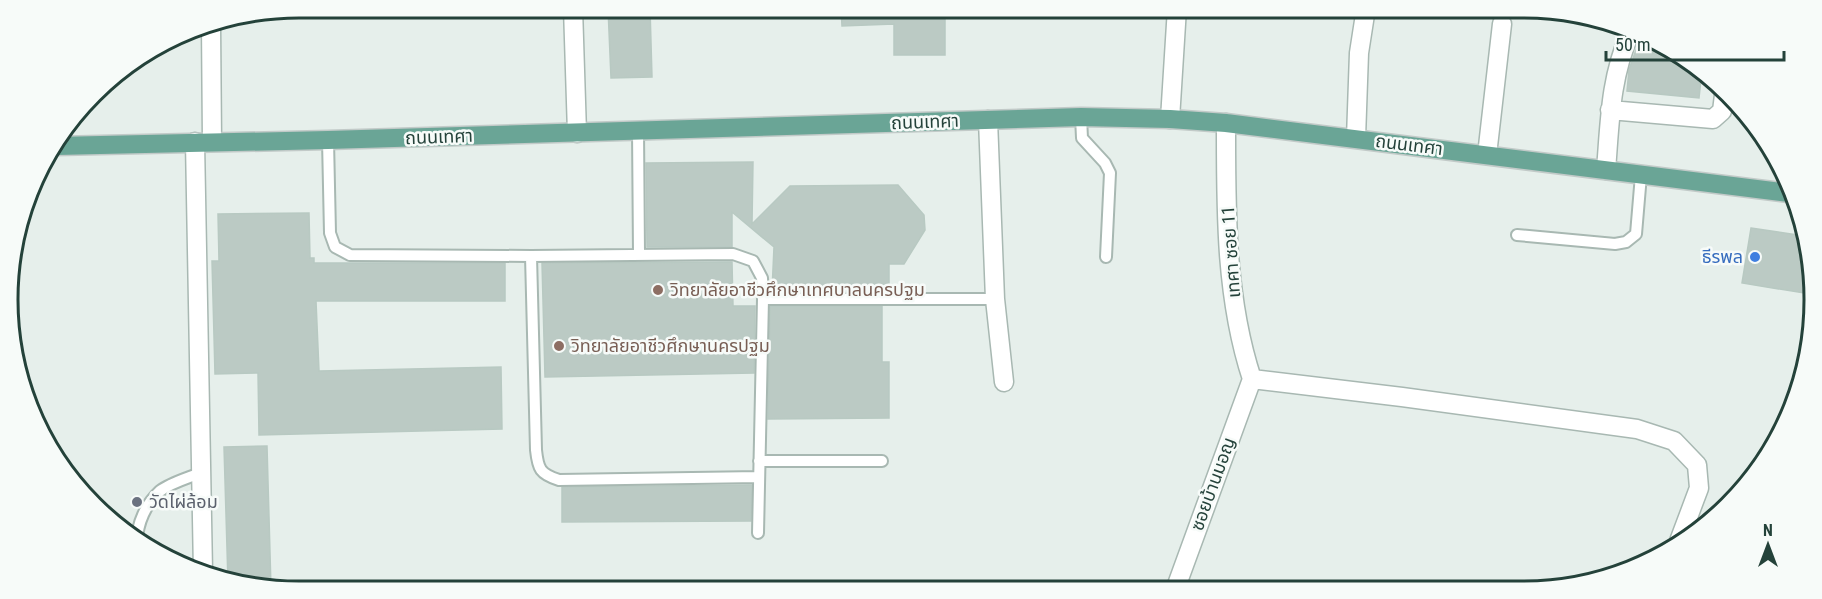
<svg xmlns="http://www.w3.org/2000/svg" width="1822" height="599" font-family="'Roboto Condensed','Noto Sans Thai',sans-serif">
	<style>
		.building { fill: #bbcac4; stroke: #b8c9c2; stroke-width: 1.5 }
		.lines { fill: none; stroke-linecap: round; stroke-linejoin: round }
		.service-casing { stroke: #a8b8b2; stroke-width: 14 }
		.minor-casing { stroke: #a8b8b2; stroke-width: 21 }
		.primary-casing { stroke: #c2cac8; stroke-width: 21 }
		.service { stroke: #fff; stroke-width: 10 }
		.minor { stroke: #fff; stroke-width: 18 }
		.primary { stroke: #6aa596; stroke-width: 18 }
		.shop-dot { fill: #3f7fe0; stroke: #f7fbf9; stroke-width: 2 }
		.education-dot { fill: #8d6e63; stroke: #f7fbf9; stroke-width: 2 }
		.worship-dot { fill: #6b7280; stroke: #f7fbf9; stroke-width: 2 }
		.labels { text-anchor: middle; stroke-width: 5; stroke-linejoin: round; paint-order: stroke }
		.street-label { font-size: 18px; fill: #24423a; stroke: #f7fbf9 }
		.shop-label { font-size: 18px; fill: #366cbe; stroke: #f7fbf9; text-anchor: end }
		.education-label { font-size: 18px; fill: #785e54; stroke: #f7fbf9; text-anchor: start }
		.worship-label { font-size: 18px; fill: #5b616d; stroke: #f7fbf9; text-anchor: start }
		.rim { fill: none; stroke: #24423a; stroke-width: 3 }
	</style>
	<rect width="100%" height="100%" fill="#e6efeb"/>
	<!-- building -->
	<path class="building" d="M 608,8 L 650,8 L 652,77 L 611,78 Z
		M 841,8 L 945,8 L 945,55 L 894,55 L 894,24 L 842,26 Z
		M 1640,38 L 1700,68 L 1702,70 L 1699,98 L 1627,91 L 1629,70 Z
		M 753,162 L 752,224 L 790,186 L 898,185 L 924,215 L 925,230 L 904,264 L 889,264 L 889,291 L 772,291 L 774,247 L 732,212 L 732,247 L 647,247 L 646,163 Z
		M 309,213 L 310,258 L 314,258 L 314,263 L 505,263 L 505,301 L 316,301 L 319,371 L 501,367 L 502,429 L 259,435 L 258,373 L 215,374 L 212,261 L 219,261 L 218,214 Z
		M 1751,228 L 1804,236 L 1812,261 L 1810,294 L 1742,283 Z
		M 732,262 L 733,306 L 755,306 L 754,373 L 545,377 L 542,263 Z
		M 770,306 L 882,306 L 882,362 L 889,362 L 889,418 L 768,419 Z
		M 267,446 L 271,588 L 228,582 L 224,447 Z
		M 752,485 L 751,521 L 562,522 L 562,487 Z"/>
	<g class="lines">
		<!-- service casing -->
		<g class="service-casing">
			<path id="service" d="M 1081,117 L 1082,138 L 1105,163 L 1110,173 L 1106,257
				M 638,130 L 639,254
				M 328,140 L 330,233 L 335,247 L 350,255 L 531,256 L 733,254 L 753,261 L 762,278 L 763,299 L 758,533
				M 1517,235 L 1615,244 L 1626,242 L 1636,234 L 1641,175
				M 531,256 L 536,450 C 538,469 540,474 559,480 L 759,477
				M 763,299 L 995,299
				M 759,461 L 882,461
				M 137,542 C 137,523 146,504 160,491 C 170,483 188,478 200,473"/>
		</g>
		<!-- minor casing -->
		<g class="minor-casing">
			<path id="minor" d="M 573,8 L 577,133
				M 211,25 L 212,142
				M 1610,110 L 1713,119 L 1722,111 L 1724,95
				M 1170,119 L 1177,8
				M 988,120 L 995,299 L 1004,382
				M 1226,123 C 1226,209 1225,297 1252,379
				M 1356,138 L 1359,53 L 1366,8
				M 195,142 L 203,572
				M 1487,155 L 1502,24
				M 1606,170 C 1610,121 1610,79 1630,33
				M 1252,379 L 1402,397 L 1637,429 L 1674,441 L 1697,465 L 1699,488 L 1678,544
				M 1175,590 L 1252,379
				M 352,591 L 378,591"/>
		</g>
		<!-- primary casing -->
		<g class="primary-casing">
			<path id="primary" d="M 56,146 L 328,140 L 1081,117 L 1170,119 L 1226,123 L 1789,193"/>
		</g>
		<!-- service -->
		<use href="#service" class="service"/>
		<!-- minor -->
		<use href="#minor" class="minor"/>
		<!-- primary -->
		<use href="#primary" class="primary"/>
	</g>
	<!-- markers -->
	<circle class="shop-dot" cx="1755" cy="257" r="6"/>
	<g class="education-dot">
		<circle cx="658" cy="290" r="6"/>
		<circle cx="559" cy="346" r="6"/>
	</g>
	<circle class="worship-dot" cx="137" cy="502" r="6"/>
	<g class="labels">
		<!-- street labels -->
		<g class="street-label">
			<text transform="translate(925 122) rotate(-2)" y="6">ถนนเทศา</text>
			<text transform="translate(439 137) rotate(-2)" y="6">ถนนเทศา</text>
			<text transform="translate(1409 145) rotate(7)" y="6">ถนนเทศา</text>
			<text transform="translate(1231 252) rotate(-94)" y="6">เทศา ซอย 11</text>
			<text transform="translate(1213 484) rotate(-70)" y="6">ซอยบ้านมอญ</text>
		</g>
		<!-- shop labels -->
		<g class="shop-label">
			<text x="1743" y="263">ธีรพล</text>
		</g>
		<!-- education labels -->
		<g class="education-label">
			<text x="670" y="296">วิทยาลัยอาชีวศึกษาเทศบาลนครปฐม</text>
			<text x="571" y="352">วิทยาลัยอาชีวศึกษานครปฐม</text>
		</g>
		<!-- worship labels -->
		<g class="worship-label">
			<text x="149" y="508">วัดไผ่ล้อม</text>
		</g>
	</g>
	<!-- crop -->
	<path d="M0 0H1822V599H0ZM299 18H1523A281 281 0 0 1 1804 299V300A281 281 0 0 1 1523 581H299A281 281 0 0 1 18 300V299A281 281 0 0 1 299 18Z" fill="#f7fbf9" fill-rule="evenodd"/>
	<path class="rim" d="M299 18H1523A281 281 0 0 1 1804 299V300A281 281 0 0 1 1523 581H299A281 281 0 0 1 18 300V299A281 281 0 0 1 299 18Z"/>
	<!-- north arrow -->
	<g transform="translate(1768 545)" stroke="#f7fbf9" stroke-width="4.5" paint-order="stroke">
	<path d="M0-4.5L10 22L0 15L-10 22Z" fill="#24423a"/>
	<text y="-9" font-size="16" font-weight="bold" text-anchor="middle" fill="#24423a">N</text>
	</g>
	<!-- scale -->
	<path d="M1606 51v9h178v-9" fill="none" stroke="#24423a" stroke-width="3"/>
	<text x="1615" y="51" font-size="18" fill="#24423a" stroke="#f7fbf9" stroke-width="4.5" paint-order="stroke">50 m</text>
</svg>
